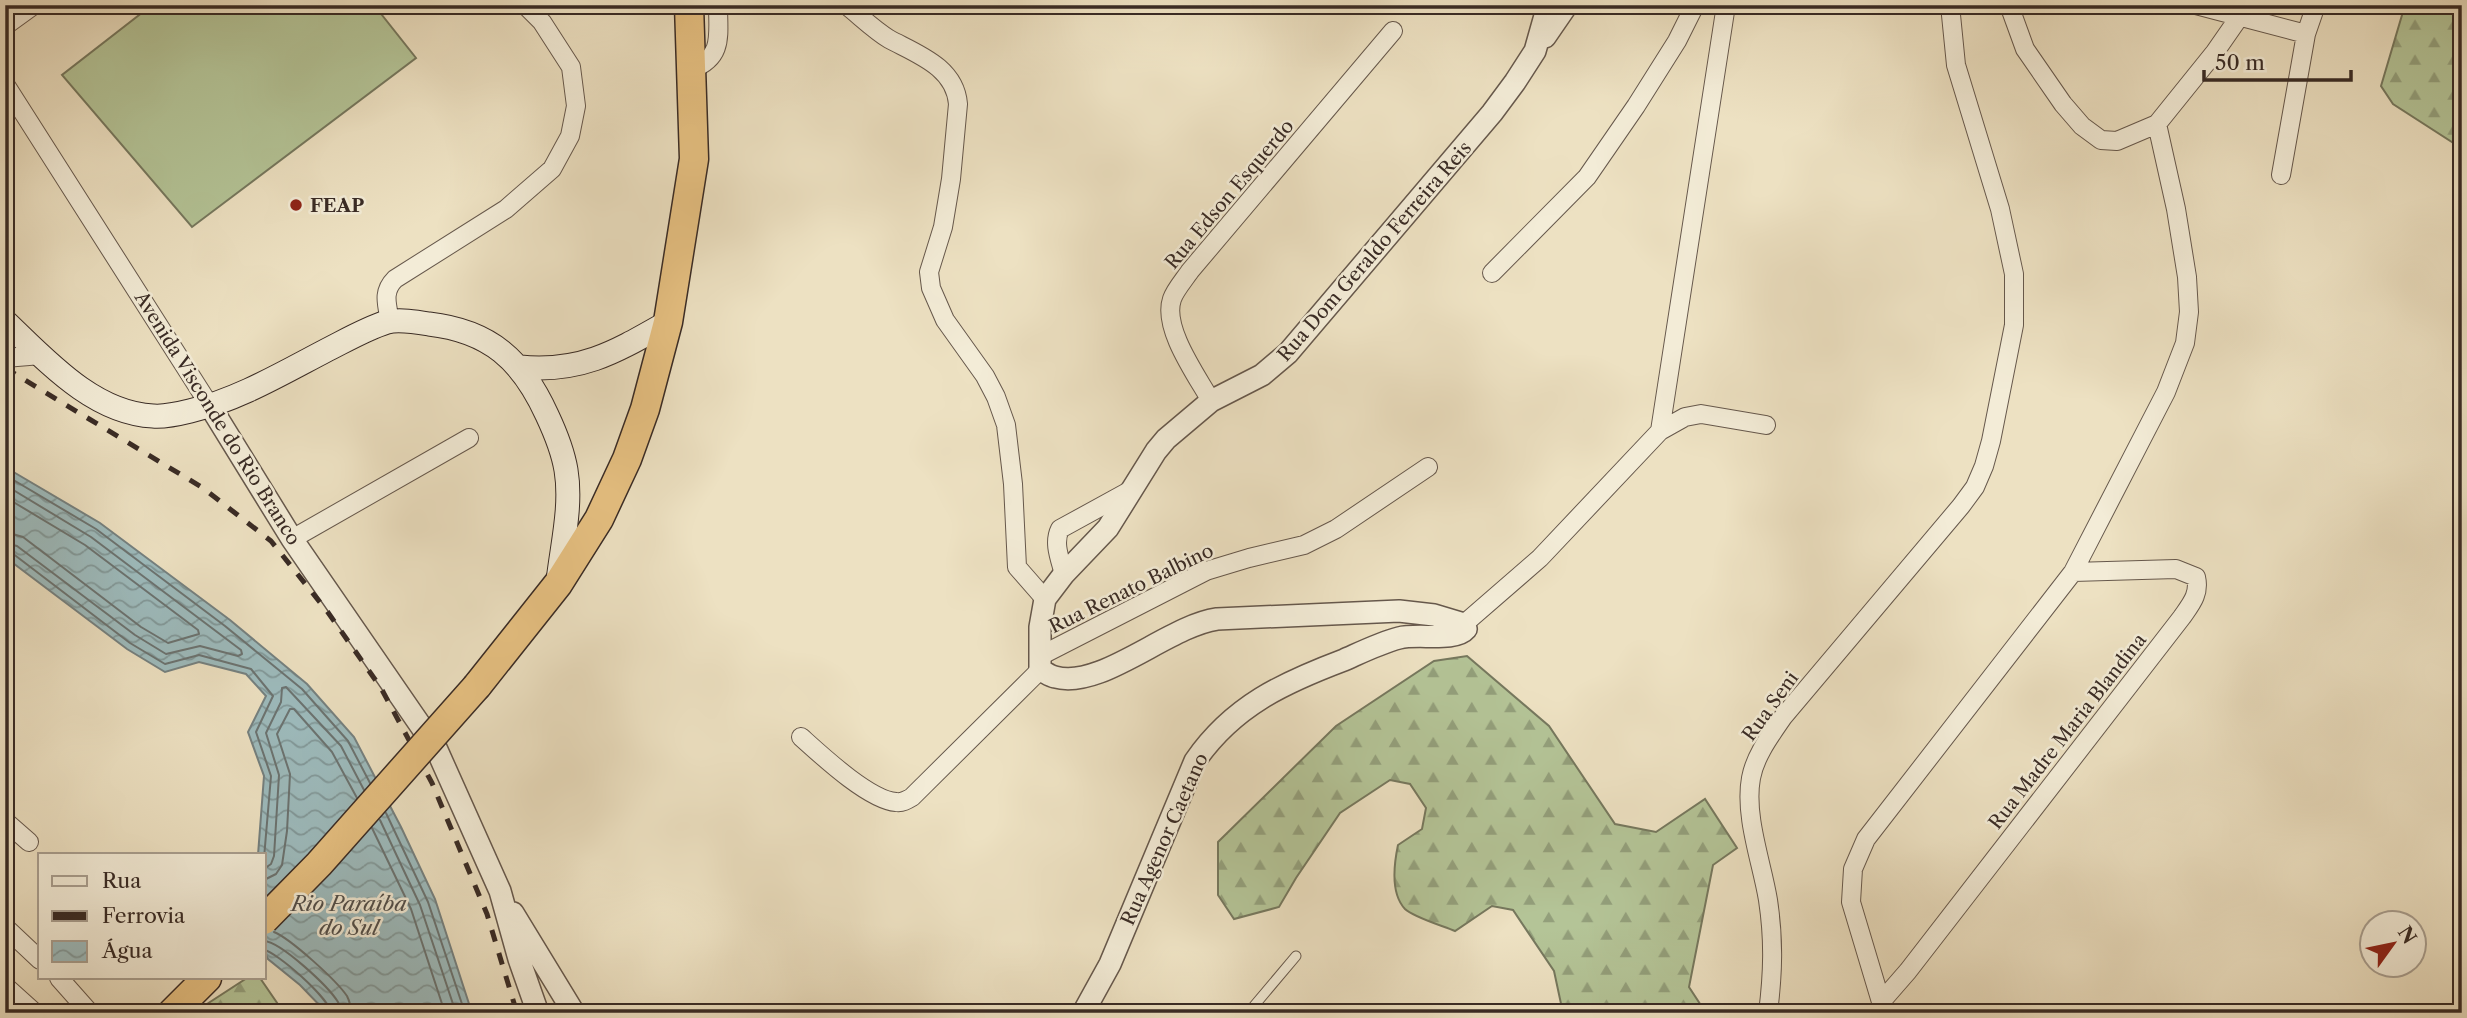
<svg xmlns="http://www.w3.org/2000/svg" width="2467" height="1018" font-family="'Libre Caslon Text',serif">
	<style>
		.forest { fill: url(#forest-firs); stroke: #76785e; stroke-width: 2 }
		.pitch { fill: #b4c497; stroke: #76785e; stroke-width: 2 }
		.water { fill: url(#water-waves); stroke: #758180; stroke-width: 2 }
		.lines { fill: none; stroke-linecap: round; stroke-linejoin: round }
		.shore { stroke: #6b7371; stroke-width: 2 }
		.service-casing { stroke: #66584c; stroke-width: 11 }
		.minor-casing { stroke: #66584c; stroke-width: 20 }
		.tertiary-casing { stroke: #66584c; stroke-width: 24 }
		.secondary-casing { stroke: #392b25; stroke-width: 25 }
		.trunk-casing { stroke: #392b25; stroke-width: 31 }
		.service { stroke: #f3ecd7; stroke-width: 9 }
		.minor { stroke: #f3ecd7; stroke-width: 18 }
		.tertiary { stroke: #f3ecd7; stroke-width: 21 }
		.secondary { stroke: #f3ecd7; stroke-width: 23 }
		.trunk { stroke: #e6c081; stroke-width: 28 }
		.rail { stroke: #392b25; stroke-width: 5; stroke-dasharray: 12 12; stroke-linecap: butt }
		.trunk-bridge-casing { stroke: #392b25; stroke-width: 31; stroke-linecap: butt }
		.trunk-bridge { stroke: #e6c081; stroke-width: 28 }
		.poi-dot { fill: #8f2418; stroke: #f3ecd7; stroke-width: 2.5 }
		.labels { text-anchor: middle; stroke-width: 5; stroke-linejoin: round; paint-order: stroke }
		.street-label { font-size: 19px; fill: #392b25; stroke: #f3ecd7 }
		.poi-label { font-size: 19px; font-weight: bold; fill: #392b25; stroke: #f3ecd7; text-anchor: start }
		.water-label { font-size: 21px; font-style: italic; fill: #524f4b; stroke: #f3ecd7 }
	</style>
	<defs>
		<pattern id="forest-firs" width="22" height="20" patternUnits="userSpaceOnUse" patternTransform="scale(1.75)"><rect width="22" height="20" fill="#b4c497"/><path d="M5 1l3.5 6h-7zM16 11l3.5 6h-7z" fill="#939f7b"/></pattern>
		<pattern id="water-waves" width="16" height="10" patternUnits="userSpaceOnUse" patternTransform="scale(1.75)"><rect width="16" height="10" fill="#9dbbbd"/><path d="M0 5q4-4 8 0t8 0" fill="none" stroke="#819899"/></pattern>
	</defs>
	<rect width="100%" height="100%" fill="#ede1c2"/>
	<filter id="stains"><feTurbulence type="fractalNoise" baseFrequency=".00286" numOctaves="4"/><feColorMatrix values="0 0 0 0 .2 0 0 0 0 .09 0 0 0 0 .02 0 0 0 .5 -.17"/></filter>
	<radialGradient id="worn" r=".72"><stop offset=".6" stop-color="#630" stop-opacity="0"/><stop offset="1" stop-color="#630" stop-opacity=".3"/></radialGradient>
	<!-- forest -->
	<path class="forest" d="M 2405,5 L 2462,5 L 2462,144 L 2455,144 L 2393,104 L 2381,86 Z
		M 1467,656 L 1549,726 L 1615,824 L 1656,832 L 1705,799 L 1737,848 L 1713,865 L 1689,987 L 1706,1013 L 1563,1013 L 1554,971 L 1513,910 L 1492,906 L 1455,931 C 1443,926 1413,917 1405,909 C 1390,893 1394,864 1398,845 L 1422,829 L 1426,808 L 1410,784 L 1390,780 L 1340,813 L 1296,878 L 1279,907 L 1234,919 L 1218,895 L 1218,842 L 1336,726 L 1434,661 Z
		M 247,978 L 260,978 L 284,1013 L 198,1013 L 207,1004 Z"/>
	<!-- pitch -->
	<path class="pitch" d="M 152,5 L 374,5 L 416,58 L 192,227 L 62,75 Z"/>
	<!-- water -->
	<path class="water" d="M 5,467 L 100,523 L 230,620 L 307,684 L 354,737 L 401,827 L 435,899 L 472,1013 L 327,1013 L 300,985 L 268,959 L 264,951 L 264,855 L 258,855 L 264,776 L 248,732 L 266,696 L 246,674 L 199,662 L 165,672 L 127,649 L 5,557 Z"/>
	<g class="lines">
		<!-- shore -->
		<path class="shore" d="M 5,475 L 96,529 L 225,626 L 302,689 L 348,741 L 370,783
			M 5,485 L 91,537 L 241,650 L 242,654 L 238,656 L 200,646 L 166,654 L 135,635 L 17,546 L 5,543
			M 5,497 L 85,545 L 198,630 L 199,634 L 168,643 L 141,627 L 23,537 L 5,532
			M 5,552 L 12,553 L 130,643 L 165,664 L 199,655 L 251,669 L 273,696 L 256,732 L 271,776 L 264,858
			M 386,813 L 428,902 L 465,1013
			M 380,820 L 420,905 L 456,1013
			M 372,828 L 411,909 L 445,1013
			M 264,869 L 271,864 L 274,856 L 279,775 L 266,733 L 281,702 L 282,688 L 286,687 L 341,746 L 364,790
			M 264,880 L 276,874 L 282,865 L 287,831 L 290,774 L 277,734 L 290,709 L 294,709 L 332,752 L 357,798
			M 274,932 C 291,939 336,980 347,996 C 350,1002 351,1007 351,1013
			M 264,941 C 281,942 328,986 338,1002 C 340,1006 340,1008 340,1013
			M 264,950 C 277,952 330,999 331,1013"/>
		<!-- service casing -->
		<g class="service-casing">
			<path id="service" d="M 1248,1013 L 1296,956"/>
		</g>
		<!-- minor casing -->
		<g class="minor-casing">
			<path id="minor" d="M 846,5 C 860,16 874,30 889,39 C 917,54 955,67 958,104 L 951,179 L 943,227 L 929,272 L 931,288 L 945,320 L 985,376 L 996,397 L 1006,425 L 1013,484 L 1017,567 L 1045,599
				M 2009,5 L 2025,49 L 2063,104 L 2082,126 L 2101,140 L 2117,141 L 2157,124 L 2215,52 L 2240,16
				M 2196,5 L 2306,34
				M 5,26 L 34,5
				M 692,69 C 724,57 718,35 718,5
				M 5,84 L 210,406
				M 2281,175 L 2306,34 L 2316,5
				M 1492,273 L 1587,177 L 1636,106 L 1677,41 L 1695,5
				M 390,321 C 387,304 382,292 395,279 L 506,209 L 552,169 L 570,136 L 576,106 L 571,67 L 542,22 L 525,5
				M 5,358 L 41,355
				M 1211,401 C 1197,376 1162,328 1172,299 C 1175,290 1184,280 1190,271 L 1393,31
				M 1660,431 L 1726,5
				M 292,539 L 469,438
				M 1064,574 C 1060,559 1053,543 1060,529 L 1133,489
				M 1464,624 L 1540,558 L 1660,431 L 1685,417 L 1701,414 L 1766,425
				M 1040,656 L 1206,571 L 1249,558 L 1304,545 L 1336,529 L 1428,467
				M 801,737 C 821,755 869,800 896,802 C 902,803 907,800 912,797 L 1040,670
				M 5,821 L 29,842
				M 5,927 L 40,960
				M 59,978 L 90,1013
				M 5,986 L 35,1013
				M 1881,1002 L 1851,902 L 1853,869 L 1866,839 L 2073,572 L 2166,392 L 2185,343 L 2189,312 L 2187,277 L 2176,209 L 2157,124
				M 1768,1013 C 1773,973 1774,940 1768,900 C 1762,863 1744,816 1751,778 C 1755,756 1770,736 1783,717 L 1961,506 L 1975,487 L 1984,466 L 1991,441 L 2014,325 L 2014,274 L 2000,209 L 1956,65 L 1950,5
				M 1878,1013 L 1881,1002 L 1908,971 L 2182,617 C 2191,604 2200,594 2196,577 L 2176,569 L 2073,572"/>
		</g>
		<!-- tertiary casing -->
		<g class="tertiary-casing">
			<path id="tertiary" d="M 1545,37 L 1567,5
				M 210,406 L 292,539 L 436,748 L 500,891 L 519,959 L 538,1013
				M 513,913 L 574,1013
				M 1083,1013 L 1110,964 L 1195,761 C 1233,706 1283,683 1344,660 C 1362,652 1380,643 1399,638 C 1417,633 1455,642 1466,629 L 1464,624 L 1434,615 L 1399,611 L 1217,619 C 1168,626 1101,690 1055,677 C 1050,676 1045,672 1040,670 L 1040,627 L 1045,599 L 1064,574 L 1108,528 L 1156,451 L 1166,439 L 1211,401 L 1262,375 L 1288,353 L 1492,113 L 1515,82 L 1535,51 L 1548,5"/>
		</g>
		<!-- secondary casing -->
		<g class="secondary-casing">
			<path id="secondary" d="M 5,321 C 46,360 93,413 153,416 C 165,417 178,414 190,411 C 237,400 281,374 325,351 C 345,341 365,329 387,322 C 399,319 417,322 429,324 C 490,331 522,360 547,415 C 555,432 563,452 566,470 C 572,506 562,545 558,581
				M 520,367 C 582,373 617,351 668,322"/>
		</g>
		<!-- trunk casing -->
		<g class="trunk-casing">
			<path id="trunk" d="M 477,686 L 558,584 L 599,519 L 627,459 L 645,409 L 668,322 L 694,159 L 689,5
				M 172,1013 L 207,978"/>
		</g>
		<!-- service -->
		<use href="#service" class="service"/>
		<!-- minor -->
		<use href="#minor" class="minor"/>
		<!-- tertiary -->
		<use href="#tertiary" class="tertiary"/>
		<!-- secondary -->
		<use href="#secondary" class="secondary"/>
		<!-- trunk -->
		<use href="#trunk" class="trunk"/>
		<!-- rail -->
		<path class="rail" d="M 5,368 L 203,488 L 271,541 L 327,611 L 381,688 L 432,783 L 487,914 L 517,1013"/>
		<!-- trunk-bridge casing -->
		<g class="trunk-bridge-casing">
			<path id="trunk-bridge" d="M 264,920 L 319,864 L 477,686"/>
		</g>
		<!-- trunk-bridge -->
		<use href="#trunk-bridge" class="trunk-bridge"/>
	</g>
	<!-- markers -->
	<circle class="poi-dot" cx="296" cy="205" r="7"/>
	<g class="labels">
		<!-- street labels -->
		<g class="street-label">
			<text transform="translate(1229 194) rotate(-50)" y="7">Rua Edson Esquerdo</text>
			<text transform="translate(1374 251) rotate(-49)" y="7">Rua Dom Geraldo Ferreira Reis</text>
			<text transform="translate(218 418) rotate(58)" y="7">Avenida Visconde do Rio Branco</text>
			<text transform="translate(1131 588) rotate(-26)" y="7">Rua Renato Balbino</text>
			<text transform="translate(1770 706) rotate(-54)" y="7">Rua Seni</text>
			<text transform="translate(2067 731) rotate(-52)" y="7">Rua Madre Maria Blandina</text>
			<text transform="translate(1164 839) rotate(-66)" y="7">Rua Agenor Caetano</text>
		</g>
		<!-- poi labels -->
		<g class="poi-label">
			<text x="310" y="212">FEAP</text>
		</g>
		<!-- water labels -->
		<g class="water-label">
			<text x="349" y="911">Rio Paraíba<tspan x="349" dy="24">do Sul</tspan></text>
		</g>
	</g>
	<!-- margin -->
	<rect width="2467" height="1018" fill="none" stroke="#ede1c2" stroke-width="28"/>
	<rect x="7" y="7" width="2453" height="1004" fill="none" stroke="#392b25" stroke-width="3.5"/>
	<rect x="14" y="14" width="2439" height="990" fill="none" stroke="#392b25" stroke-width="2"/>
	<!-- legend -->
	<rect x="38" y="853" width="228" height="126" fill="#f3ecd7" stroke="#a99f90" stroke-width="2"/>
	<rect x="52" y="876" width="35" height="10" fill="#f3ecd7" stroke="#a99f90" stroke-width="2"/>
	<text x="102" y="888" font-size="21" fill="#392b25">Rua</text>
	<rect x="52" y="911" width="35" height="10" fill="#392b25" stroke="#a99f90" stroke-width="2"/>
	<text x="102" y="923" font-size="21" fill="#392b25">Ferrovia</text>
	<rect x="52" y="941" width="35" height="21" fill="url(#water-waves)" stroke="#a99f90" stroke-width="2"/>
	<text x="102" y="958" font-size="21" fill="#392b25">Água</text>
	<!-- north arrow -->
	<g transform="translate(2393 944) rotate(57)"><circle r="33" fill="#f3ecd7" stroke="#a99f90" stroke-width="2"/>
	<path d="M0-5L12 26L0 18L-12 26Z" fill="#8f2418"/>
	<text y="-10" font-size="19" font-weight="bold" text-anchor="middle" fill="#392b25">N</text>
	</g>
	<!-- scale -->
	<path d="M2204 70v10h147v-10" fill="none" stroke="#392b25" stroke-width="3.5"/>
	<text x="2215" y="70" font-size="21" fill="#392b25" stroke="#f3ecd7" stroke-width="5" paint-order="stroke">50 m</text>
	<rect width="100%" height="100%" filter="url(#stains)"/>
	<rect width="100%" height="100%" fill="url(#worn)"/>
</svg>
